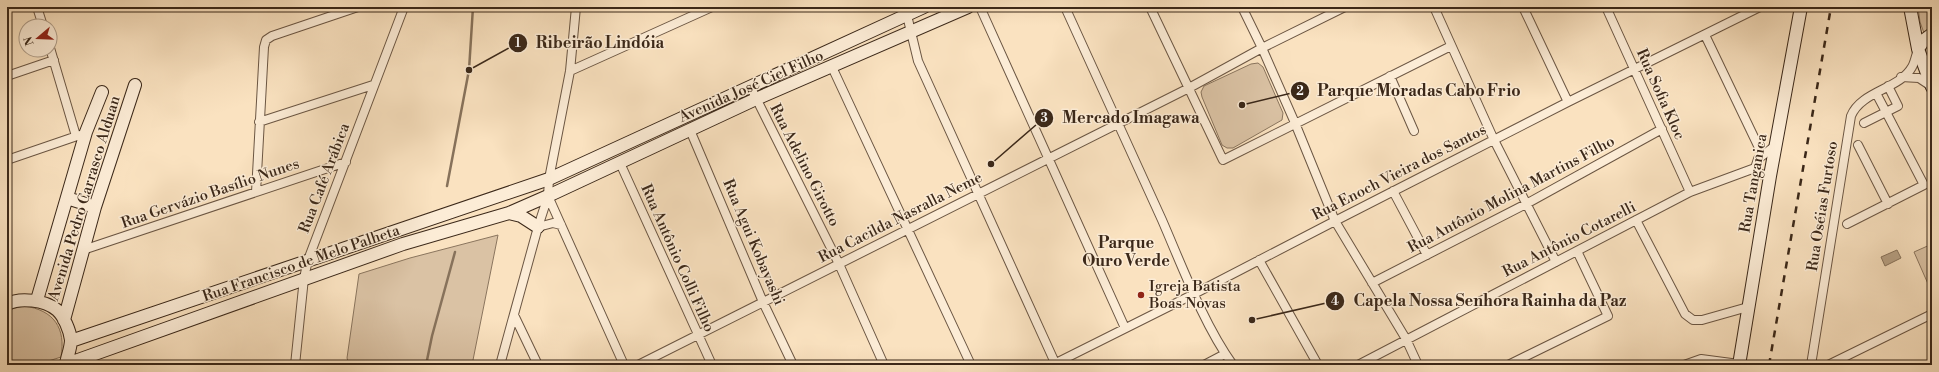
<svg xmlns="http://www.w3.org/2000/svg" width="1939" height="372" font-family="'Libre Bodoni',serif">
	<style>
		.green { fill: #dac2a4; stroke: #8a755e }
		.water { fill: #b9a387; stroke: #87725b }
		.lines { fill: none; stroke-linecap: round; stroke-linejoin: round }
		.stream { stroke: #87725b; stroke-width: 2.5 }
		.street-casing { stroke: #6b5643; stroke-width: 10 }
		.secondary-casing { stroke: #3b2819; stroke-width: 14 }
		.street { stroke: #fcecd6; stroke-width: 8 }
		.secondary { stroke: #fcecd6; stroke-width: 12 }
		.rail { stroke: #3b2819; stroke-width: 2.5; stroke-dasharray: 7 7; stroke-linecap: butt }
		.poi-dot { fill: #8f2418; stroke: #fcecd6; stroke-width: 1.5 }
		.labels { text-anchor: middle; stroke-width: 3; stroke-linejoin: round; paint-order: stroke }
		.street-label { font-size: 15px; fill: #3b2819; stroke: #fcecd6 }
		.poi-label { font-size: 15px; fill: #3b2819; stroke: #fcecd6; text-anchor: start }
		.neighbourhood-label { font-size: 16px; font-weight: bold; fill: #3b2819; stroke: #fcecd6 }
		.leader { fill: none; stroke: #3b2819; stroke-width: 1.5 }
		.callout-dot { fill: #3b2819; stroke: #fcecd6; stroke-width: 1.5 }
		.mark-label { font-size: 12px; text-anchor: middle; font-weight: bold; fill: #fff }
		.callout-label { font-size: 16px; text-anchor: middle; font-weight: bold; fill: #3b2819; stroke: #fcecd6; stroke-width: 3; stroke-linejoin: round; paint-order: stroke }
	</style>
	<rect width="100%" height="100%" fill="#fae2c0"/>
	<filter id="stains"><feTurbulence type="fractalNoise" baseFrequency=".005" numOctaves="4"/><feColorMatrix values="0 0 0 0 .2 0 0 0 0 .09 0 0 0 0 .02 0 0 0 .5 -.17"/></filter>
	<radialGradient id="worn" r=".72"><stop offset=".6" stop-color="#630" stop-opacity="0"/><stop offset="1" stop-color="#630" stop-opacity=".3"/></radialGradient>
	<!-- green -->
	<path class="green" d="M 1918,7 L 1932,7 L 1932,27 L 1924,33 L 1920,22 Z
		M 1258,63 L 1263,67 L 1283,113 L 1282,120 L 1233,148 L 1227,148 L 1222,145 L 1202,97 L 1201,92 L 1204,86 L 1251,64 Z
		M 498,235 L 472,365 L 349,365 L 347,358 L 359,274 L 410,258 Z
		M 1932,244 L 1932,293 L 1914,252 Z
		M 24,306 C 54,310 66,328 61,357 L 36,365 L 7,365 L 7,310 Z"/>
	<!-- water -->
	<path class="water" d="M 1897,250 L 1901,258 L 1885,266 L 1881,257 Z"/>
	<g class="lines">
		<!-- stream -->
		<path class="stream" d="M 447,186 L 469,70 L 473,7
			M 426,365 L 432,336 L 455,252"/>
		<!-- street casing -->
		<g class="street-casing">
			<path id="street" d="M 37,7 L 43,26
				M 905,7 L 918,61 L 1056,365
				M 980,7 L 1125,328
				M 1065,7 C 1098,78 1130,149 1162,220 C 1182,266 1204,325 1233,365
				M 1150,7 L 1223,160 L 1451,46
				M 1242,7 L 1262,48 L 1295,123 L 1335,221 L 1406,339 L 1418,365
				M 1434,7 L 1494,140 L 1556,262
				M 1523,7 L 1568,102
				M 1606,7 L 1690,192
				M 1705,35 L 1762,154
				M 50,48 L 76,136
				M 832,67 L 971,365
				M 570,71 L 712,7
				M 7,76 L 54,60
				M 1390,76 L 1414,131
				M 1901,77 L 1919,78 L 1931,86
				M 750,86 L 839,264 L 884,365
				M 259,122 L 373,85
				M 1864,123 L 1886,112 L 1876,93
				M 690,130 L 763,302 L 793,365
				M 1858,145 L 1888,204
				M 7,160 L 80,135
				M 620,163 L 712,365
				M 1770,176 L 1760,174 L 1755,168 L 1758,159 L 1775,146
				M 1393,191 L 1427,255
				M 256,192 L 264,47 L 266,40 L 272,36 L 358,7
				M 548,196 L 624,365
				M 1636,220 L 1685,314 L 1693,320 L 1702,320 L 1748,307
				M 1847,224 L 1924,185 L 1886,112 L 1898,106 L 1888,86
				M 538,227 L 553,223 L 561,225
				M 83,250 L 346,162
				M 1259,260 L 1318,365
				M 1372,283 L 1526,204 L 1662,129
				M 514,315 L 538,365
				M 295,365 L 304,278 L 308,260 L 404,7
				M 500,365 L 538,227 L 548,196 L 549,179 L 570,71 L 576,7
				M 638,365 L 1189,88 L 1262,48 L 1345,7
				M 1052,365 L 1194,294 L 1335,221 L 1568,102 L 1760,7
				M 1204,365 L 1225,354
				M 1358,365 L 1690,192 L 1755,168
				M 1508,365 L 1608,316 L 1577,251
				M 1684,365 L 1701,359 L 1739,364
				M 1811,365 L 1851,116 C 1861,91 1900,89 1912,67 C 1915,62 1916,55 1918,49
				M 1828,365 L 1932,314"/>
		</g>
		<!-- secondary casing -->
		<g class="secondary-casing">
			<path id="secondary" d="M 1910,7 L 1918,49 L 1932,87
				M 1918,49 L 1924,40 L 1932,34
				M 67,198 L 95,207
				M 509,213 L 521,216 L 538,227
				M 37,300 L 86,132 L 102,92
				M 7,304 C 20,297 45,300 57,310 C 64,316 70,331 71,340 C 71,348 67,357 66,364
				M 64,320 L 95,207 L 135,85
				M 71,341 L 549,179 L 924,7
				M 64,365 L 403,244 L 509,213 L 548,196 L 756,99 L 968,7
				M 1739,365 L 1770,176 L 1801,7"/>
		</g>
		<!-- street -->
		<use href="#street" class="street"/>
		<!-- secondary -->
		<use href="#secondary" class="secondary"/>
		<!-- rail -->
		<path class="rail" d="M 1769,365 L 1831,7"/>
	</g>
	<!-- markers -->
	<circle class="poi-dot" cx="1141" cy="295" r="4"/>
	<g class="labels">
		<!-- street labels -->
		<g class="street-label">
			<text transform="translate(751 86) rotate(-24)" y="5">Avenida José Ciel Filho</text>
			<text transform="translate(1661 94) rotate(66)" y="5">Rua Sofia Kloc</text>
			<text transform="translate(805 165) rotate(63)" y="5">Rua Adelino Girotto</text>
			<text transform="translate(1399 172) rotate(-27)" y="5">Rua Enoch Vieira dos Santos</text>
			<text transform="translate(324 178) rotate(-69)" y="5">Rua Café Arábica</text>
			<text transform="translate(1753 183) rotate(-80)" y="5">Rua Tanganica</text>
			<text transform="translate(210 193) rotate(-19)" y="5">Rua Gervázio Basílio Nunes</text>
			<text transform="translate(1511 194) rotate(-28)" y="5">Rua Antônio Molina Martins Filho</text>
			<text transform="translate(84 198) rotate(-73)" y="5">Avenida Pedro Carrasco Alduan</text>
			<text transform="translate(1822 206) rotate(-81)" y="5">Rua Oséias Furtoso</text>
			<text transform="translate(900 217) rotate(-27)" y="5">Rua Cacilda Nasralla Neme</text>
			<text transform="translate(1569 239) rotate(-27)" y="5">Rua Antônio Cotarelli</text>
			<text transform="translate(754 242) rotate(67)" y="5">Rua Agui Kobayashi</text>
			<text transform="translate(678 258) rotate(66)" y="5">Rua Antônio Colli Filho</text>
			<text transform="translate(301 263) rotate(-19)" y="5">Rua Francisco de Melo Palheta</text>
		</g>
		<!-- poi labels -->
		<g class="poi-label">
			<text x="1149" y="291">Igreja Batista<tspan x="1149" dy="17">Boas Novas</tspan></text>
		</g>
		<!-- neighbourhood labels -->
		<g class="neighbourhood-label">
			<text x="1126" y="248">Parque<tspan x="1126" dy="18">Ouro Verde</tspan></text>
		</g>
	</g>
	<!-- callouts -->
	<path class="leader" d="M469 70L518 43M1242 105L1300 91M991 164L1044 118M1252 320L1335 301"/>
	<g class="callout-dot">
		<circle cx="469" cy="70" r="4"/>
		<circle cx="1242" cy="105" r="4"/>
		<circle cx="991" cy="164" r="4"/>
		<circle cx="1252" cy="320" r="4"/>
		<circle cx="518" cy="43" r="10"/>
		<circle cx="1300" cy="91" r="10"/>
		<circle cx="1044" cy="118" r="10"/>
		<circle cx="1335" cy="301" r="10"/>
	</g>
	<g class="mark-label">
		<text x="518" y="47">1</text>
		<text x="1300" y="95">2</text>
		<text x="1044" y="122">3</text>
		<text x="1335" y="305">4</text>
	</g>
	<g class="callout-label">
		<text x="600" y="48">Ribeirão Lindóia</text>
		<text x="1419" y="96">Parque Moradas Cabo Frio</text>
		<text x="1131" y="123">Mercado Imagawa</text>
		<text x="1490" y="306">Capela Nossa Senhora Rainha da Paz</text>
	</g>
	<!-- margin -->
	<rect width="1939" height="372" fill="none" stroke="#fae2c0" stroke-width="24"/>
	<rect x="8" y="8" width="1923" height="356" fill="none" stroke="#3b2819" stroke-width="2"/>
	<rect x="12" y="12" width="1915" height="348" fill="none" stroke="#3b2819"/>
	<!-- north arrow -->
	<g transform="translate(38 38) rotate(251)"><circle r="19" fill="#fcecd6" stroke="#af9e8a"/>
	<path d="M0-3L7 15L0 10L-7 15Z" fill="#8f2418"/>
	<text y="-6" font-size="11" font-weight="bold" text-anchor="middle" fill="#3b2819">N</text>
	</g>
	<rect width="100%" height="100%" filter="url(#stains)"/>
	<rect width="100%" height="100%" fill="url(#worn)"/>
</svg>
